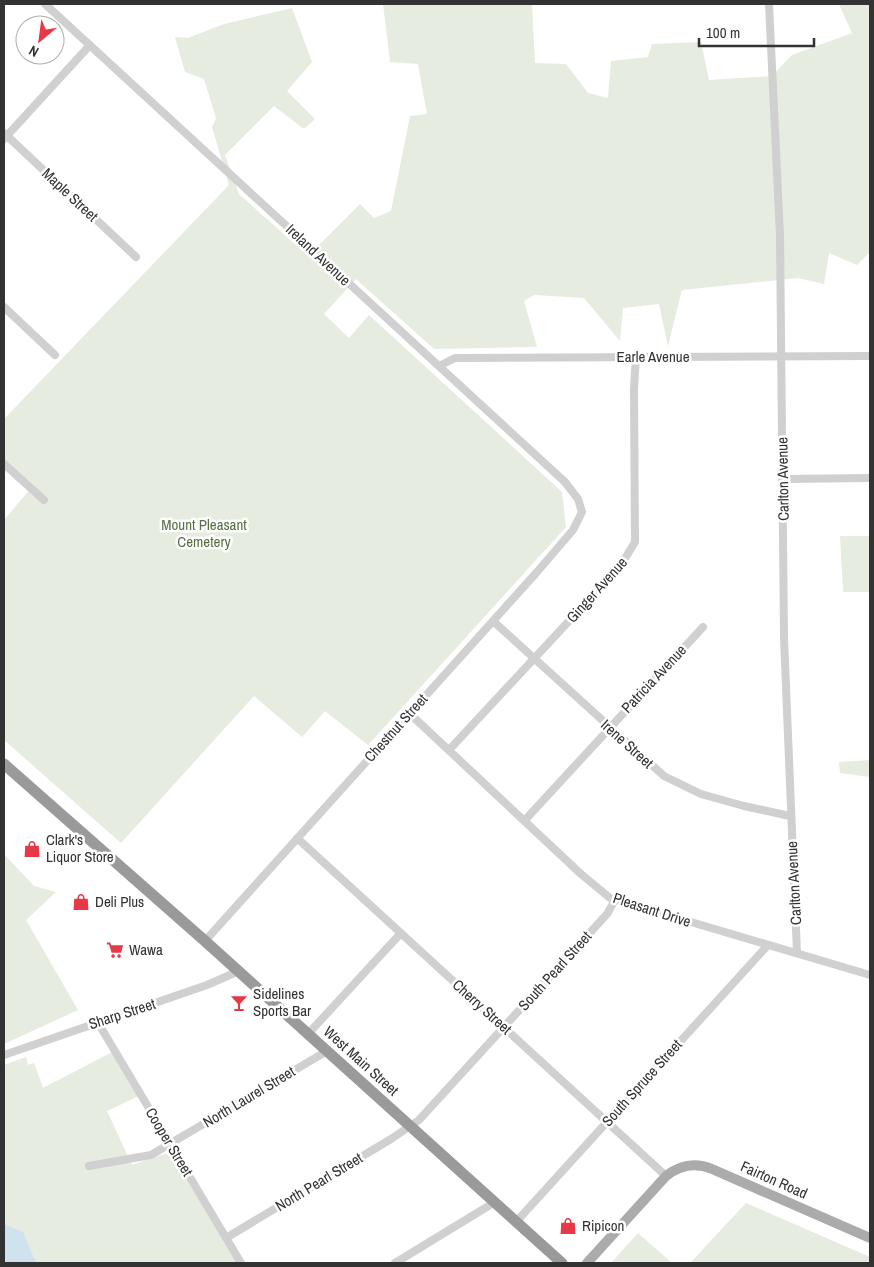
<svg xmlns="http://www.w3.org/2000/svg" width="874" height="1267" font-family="'Archivo Narrow',sans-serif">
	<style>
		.green { fill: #e6ecdf }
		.water { fill: #cfe2ee }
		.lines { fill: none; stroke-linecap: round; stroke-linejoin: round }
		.minor { stroke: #d0d0d0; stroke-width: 8 }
		.major { stroke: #ababab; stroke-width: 10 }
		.highway { stroke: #9a9a9a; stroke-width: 11 }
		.labels { text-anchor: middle; stroke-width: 5; stroke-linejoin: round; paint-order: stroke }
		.street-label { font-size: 15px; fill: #333; stroke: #fff }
		.park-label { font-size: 15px; fill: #56703f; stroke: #fff }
		.poi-label { font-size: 15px; fill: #333; stroke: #fff; text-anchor: start }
	</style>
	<rect width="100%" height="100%" fill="#fff"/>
	<!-- green -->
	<path class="green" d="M 383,4 L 532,4 L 535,63 L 566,64 L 588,93 L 608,98 L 611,61 L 648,57 L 652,44 L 701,42 L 709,80 L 772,76 L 792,55 L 852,33 L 839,4 L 870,4 L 870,252 L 857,265 L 829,253 L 824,284 L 798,278 L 682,290 L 668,346 L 659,304 L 623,308 L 620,341 L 584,298 L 534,295 L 524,301 L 537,347 L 434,349 L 356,279 L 324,314 L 349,338 L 369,315 L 562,492 L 566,527 L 368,745 L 325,711 L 302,737 L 254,696 L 121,843 L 4,740 L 4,520 L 31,488 L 4,460 L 4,419 L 229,185 L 212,127 L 216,118 L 204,79 L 185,72 L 175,37 L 188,38 L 224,24 L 292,8 L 312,62 L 287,91 L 315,119 L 304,129 L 274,106 L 225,155 L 239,194 L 308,256 L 360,204 L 374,218 L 391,211 L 410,116 L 427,114 L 418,64 L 390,62 Z
		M 840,536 L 870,536 L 870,592 L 843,592 Z
		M 870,760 L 870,777 L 840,773 L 839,762 Z
		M 4,854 L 34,886 L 56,892 L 26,920 L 78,1010 L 4,1044 Z
		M 118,1049 L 143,1094 L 107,1111 L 132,1165 L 176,1150 L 242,1263 L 4,1263 L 4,1065 L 26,1057 L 28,1065 L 34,1063 L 43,1088 Z
		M 746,1203 L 870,1257 L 870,1263 L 690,1263 Z
		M 638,1233 L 672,1263 L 611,1263 Z"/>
	<!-- water -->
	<path class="water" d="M 4,1224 L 23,1232 L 36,1263 L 4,1263 Z"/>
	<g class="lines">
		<!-- minor -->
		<path class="minor" d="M 45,4 L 565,482 L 578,499 L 582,512 L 573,530 L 537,572 L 205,941
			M 769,4 L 780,236 L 784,638 L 797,953
			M 4,133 L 136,257
			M 4,139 L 90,45
			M 4,307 L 55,355
			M 439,366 L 455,358 L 870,356
			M 4,464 L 44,500
			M 783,479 L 870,478
			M 493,621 L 664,776 L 701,794 L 744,806 L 790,816
			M 409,713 L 581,874 L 610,898 L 870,975
			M 449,750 L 621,565 L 635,542 L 634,388 L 636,357
			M 525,820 L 703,627
			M 297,838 L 666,1176
			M 97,1021 L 241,1263
			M 308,1034 L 401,933
			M 4,1055 L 207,985 L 239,971
			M 89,1166 L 151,1155 L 327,1051
			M 516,1222 L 768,945
			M 226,1238 L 391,1139 L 419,1120 L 607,914 L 615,900
			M 395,1263 L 495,1202"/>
		<!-- major -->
		<path class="major" d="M 587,1263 L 666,1176 C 680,1165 695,1162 712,1169 L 870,1238"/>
		<!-- highway -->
		<path class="highway" d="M 4,764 L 205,941 L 562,1263"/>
	</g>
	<!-- icons -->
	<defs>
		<g id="shop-bare" transform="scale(1.35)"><path d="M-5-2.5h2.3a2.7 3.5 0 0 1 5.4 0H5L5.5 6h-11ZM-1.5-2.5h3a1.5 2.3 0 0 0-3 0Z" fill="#e63946" stroke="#fff" stroke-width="2.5" paint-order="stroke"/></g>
		<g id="supermarket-bare" transform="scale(1.35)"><path d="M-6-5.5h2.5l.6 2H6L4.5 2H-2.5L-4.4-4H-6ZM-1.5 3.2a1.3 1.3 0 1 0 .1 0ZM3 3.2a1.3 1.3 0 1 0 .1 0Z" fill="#e63946" stroke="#fff" stroke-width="2.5" paint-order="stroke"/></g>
		<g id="bar-bare" transform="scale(1.35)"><path d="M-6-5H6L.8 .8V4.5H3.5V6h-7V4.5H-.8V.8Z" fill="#e63946" stroke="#fff" stroke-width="2.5" paint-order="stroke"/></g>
	</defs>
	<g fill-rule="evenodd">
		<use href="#shop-bare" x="32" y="849"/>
		<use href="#shop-bare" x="81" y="902"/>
		<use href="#supermarket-bare" x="115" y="950"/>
		<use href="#bar-bare" x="239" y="1003"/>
		<use href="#shop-bare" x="568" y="1226"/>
	</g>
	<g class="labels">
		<!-- street labels -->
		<g class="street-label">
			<text transform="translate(70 195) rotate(43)" y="5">Maple Street</text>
			<text transform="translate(318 255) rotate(43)" y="5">Ireland Avenue</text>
			<text x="653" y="362">Earle Avenue</text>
			<text transform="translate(783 479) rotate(-91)" y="5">Carlton Avenue</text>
			<text transform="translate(597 590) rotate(-48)" y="5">Ginger Avenue</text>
			<text transform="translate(654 679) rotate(-47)" y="5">Patricia Avenue</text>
			<text transform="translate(396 728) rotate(-48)" y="5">Chestnut Street</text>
			<text transform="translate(627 744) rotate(42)" y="5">Irene Street</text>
			<text transform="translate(794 883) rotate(-93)" y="5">Carlton Avenue</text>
			<text transform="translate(652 910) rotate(18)" y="5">Pleasant Drive</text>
			<text transform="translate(555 971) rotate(-48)" y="5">South Pearl Street</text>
			<text transform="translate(482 1007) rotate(42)" y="5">Cherry Street</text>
			<text transform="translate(122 1014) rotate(-18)" y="5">Sharp Street</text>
			<text transform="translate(361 1061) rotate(42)" y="5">West Main Street</text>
			<text transform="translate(642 1083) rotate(-48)" y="5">South Spruce Street</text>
			<text transform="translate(249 1097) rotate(-31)" y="5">North Laurel Street</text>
			<text transform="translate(169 1142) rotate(59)" y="5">Cooper Street</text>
			<text transform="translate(774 1180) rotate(24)" y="5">Fairton Road</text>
			<text transform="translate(319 1182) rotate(-31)" y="5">North Pearl Street</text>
		</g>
		<!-- park labels -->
		<g class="park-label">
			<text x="204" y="530">Mount Pleasant<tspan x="204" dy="17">Cemetery</tspan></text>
		</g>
		<!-- poi labels -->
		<g class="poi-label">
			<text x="46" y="845">Clark's<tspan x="46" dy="17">Liquor Store</tspan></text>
			<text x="95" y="907">Deli Plus</text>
			<text x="129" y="955">Wawa</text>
			<text x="253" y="999">Sidelines<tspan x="253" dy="17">Sports Bar</tspan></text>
			<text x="582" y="1231">Ripicon</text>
		</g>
	</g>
	<!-- border -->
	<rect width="874" height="1267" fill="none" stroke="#333333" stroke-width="10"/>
	<!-- north arrow -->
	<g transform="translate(40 40) rotate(209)"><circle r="24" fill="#ffffff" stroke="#adadad"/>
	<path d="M0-4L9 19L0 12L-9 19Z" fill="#e63946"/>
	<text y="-8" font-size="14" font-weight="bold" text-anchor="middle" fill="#333333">N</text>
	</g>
	<!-- scale -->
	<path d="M699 38v8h115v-8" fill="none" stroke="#333333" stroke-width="2.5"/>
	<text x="706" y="38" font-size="15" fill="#333333" stroke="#ffffff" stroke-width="4" paint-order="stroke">100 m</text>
</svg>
